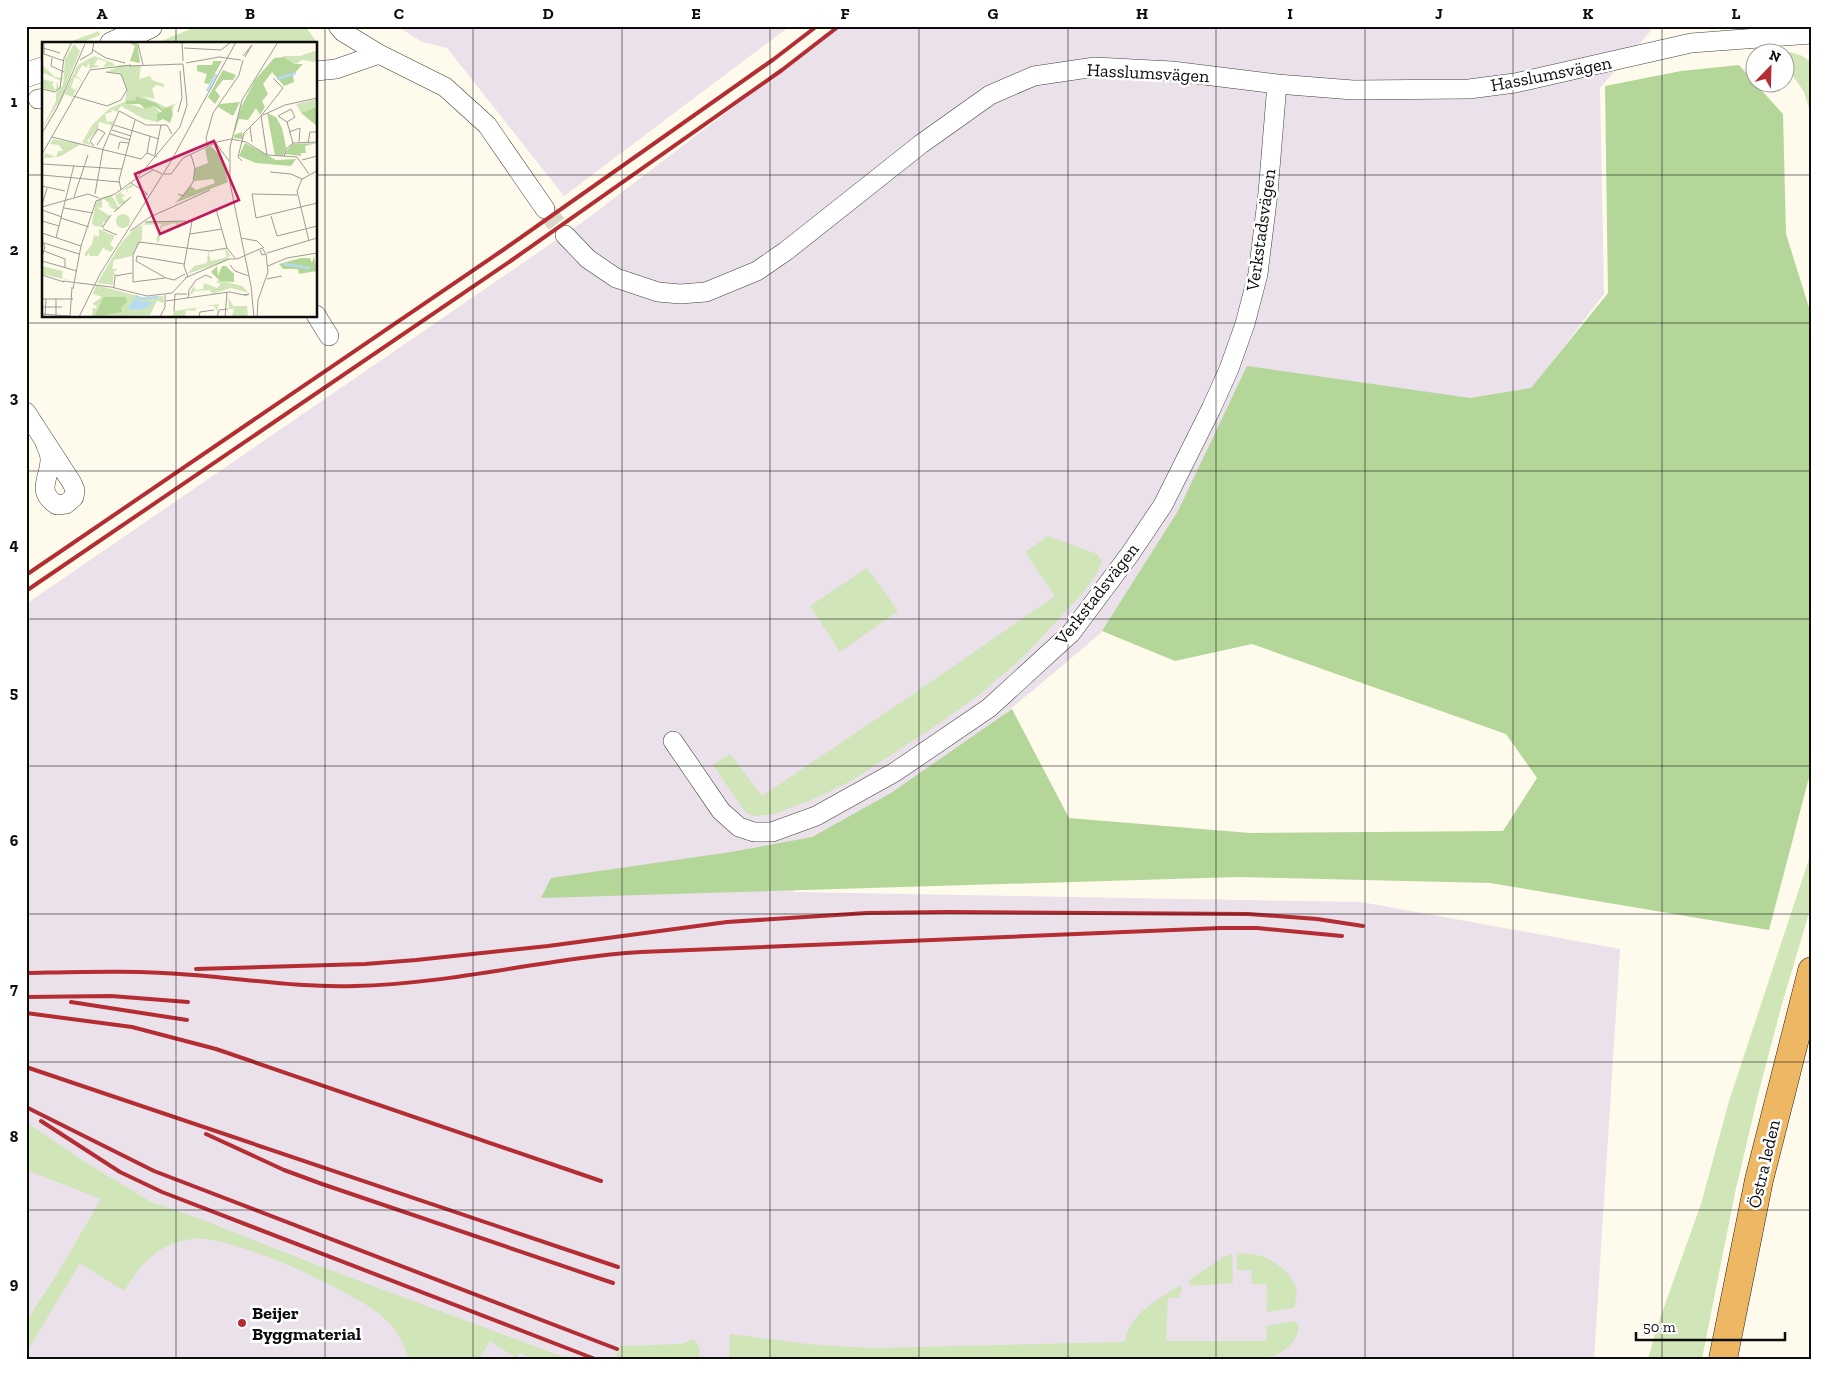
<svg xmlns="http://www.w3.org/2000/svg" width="1838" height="1385" font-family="'Zilla Slab',serif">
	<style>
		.industrial { fill: #eae1eb }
		.green { fill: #d0e6b9 }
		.forest { fill: #b4d699 }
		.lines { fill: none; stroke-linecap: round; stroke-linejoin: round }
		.minor-tunnel { stroke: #dad7cb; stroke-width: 19; stroke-dasharray: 19 9; stroke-linecap: butt }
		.minor-casing { stroke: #3f3f3f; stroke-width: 20 }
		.tertiary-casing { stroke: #3f3f3f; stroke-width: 25 }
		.trunk-casing { stroke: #1d1d1d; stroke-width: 29 }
		.minor { stroke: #fff; stroke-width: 19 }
		.tertiary { stroke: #fff; stroke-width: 24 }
		.trunk { stroke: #eeb764; stroke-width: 28 }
		.rail { stroke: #b42d33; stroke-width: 4 }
		.grid { fill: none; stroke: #0c0c0c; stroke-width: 1; stroke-opacity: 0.55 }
		.poi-dot { fill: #b42d33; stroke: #fff; stroke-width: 2 }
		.labels { text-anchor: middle; stroke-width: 5; stroke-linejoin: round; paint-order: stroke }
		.street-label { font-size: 18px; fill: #0c0c0c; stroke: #fff }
		.poi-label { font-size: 18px; font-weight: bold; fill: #0c0c0c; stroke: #fff; text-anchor: start }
		.inset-river { fill: none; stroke: #b5dbf2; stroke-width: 2.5 }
		.inset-road { fill: none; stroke: #9d9b93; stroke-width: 1 }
		.view { fill: #c2185b; fill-opacity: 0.15; stroke: #c2185b; stroke-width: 2.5 }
		.inset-edge { fill: none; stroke: #0c0c0c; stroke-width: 2.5 }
		.neatline { fill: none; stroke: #0c0c0c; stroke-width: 2 }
		.grid-label { font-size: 16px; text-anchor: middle; font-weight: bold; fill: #0c0c0c }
	</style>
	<rect width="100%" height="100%" fill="#fefbed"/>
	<!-- industrial -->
	<path class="industrial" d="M 397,26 L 790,26 L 564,196 L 447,48 L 422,42 Z
		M 840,26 L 1655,26 L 1600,88 L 1604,294 L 1530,391 L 1177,517 L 1101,633 L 793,892 L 1361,902 L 1620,949 L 1594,1359 L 26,1359 L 26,604 L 584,221 Z"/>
	<!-- green -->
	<path class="green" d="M 198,26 L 305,26 L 316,41 L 316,44 L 154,44 Z
		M 99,31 L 100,35 L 78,44 L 64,44 Z
		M 1780,51 C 1791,52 1806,54 1812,65 L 1812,234 L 1810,220 L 1811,128 L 1809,108 L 1804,92 L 1786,66 L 1786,52 L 1780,52 Z
		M 1048,536 L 1097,554 L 1102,561 L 1097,573 L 1082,594 L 1022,658 L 979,695 L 934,727 L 851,781 L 814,799 L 774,814 L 755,816 L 748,814 L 743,809 L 713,765 L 730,754 L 762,796 L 909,697 L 1055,596 L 1025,552 Z
		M 867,568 L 898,611 L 840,652 L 810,606 Z
		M 1812,850 L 1812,903 L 1782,1004 L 1759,1091 L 1735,1193 L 1702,1359 L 1648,1359 L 1658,1324 L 1701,1204 L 1729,1101 Z
		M 26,1122 L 85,1162 L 151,1202 L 195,1217 L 322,1267 L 569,1359 L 535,1359 L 519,1353 L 516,1358 L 490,1341 L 479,1359 L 409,1359 C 404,1343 396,1329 383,1317 C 355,1292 227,1232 191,1239 C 156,1245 142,1263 124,1291 L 80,1263 L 26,1353 L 26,1321 L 56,1276 L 101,1199 L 26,1170 Z
		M 1237,1253 C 1245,1254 1253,1254 1261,1256 C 1274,1260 1292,1274 1296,1288 C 1298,1295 1295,1302 1294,1308 L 1267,1312 L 1267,1284 L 1252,1284 L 1251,1270 L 1237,1270 Z
		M 1232,1254 L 1233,1283 L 1191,1286 L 1188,1281 L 1223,1257 Z
		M 1180,1285 L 1182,1288 L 1179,1298 L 1168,1298 L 1166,1341 L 1267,1341 L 1266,1326 L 1294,1321 L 1298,1324 C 1301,1337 1286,1352 1273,1356 C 1257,1360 1233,1358 1217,1359 L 729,1359 L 730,1334 L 816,1345 L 875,1348 L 1125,1342 C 1129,1313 1158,1300 1180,1285 Z
		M 694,1339 L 700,1349 L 699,1359 L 616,1359 L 619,1346 L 681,1344 Z"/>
	<!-- forest -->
	<path class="forest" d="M 1739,65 L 1783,114 L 1786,234 L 1812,317 L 1812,766 L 1769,930 L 1490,883 L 1237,877 L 541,898 L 551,878 L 731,852 L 812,837 L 891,793 L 1012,709 L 1069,818 L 1250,833 L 1503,831 L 1537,778 L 1506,734 L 1252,644 L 1175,661 L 1102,631 L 1178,511 L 1247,366 L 1470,398 L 1531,388 L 1608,293 L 1605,86 L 1681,71 Z"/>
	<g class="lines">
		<!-- minor-tunnel -->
		<path class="minor-tunnel" d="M 545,209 L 565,235"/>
		<!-- minor casing -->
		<g class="minor-casing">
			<path id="minor" d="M 338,26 L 343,32 L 379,54 L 445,87 L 487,125 L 545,209
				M 316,71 L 336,69 L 379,54
				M 38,99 L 44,98
				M 565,235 L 588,259 L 616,278 L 658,292 L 680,294 L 706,292 L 757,271 L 786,251 L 921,144 L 990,95 L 1034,76 L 1095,67 L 1172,71 L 1277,84 L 1353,90 L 1469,89 L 1515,83 L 1691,43 L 1812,34
				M 316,315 L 329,336
				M 26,412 L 72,483 L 75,490 L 74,497 L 66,504 L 57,505 C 35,491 50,479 50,459 C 50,453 46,446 44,440
				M 673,741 L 721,811 L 739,827 L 754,832 L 772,832 L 816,816 L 895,772 L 989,708 L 1071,633 L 1130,554 L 1163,505 L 1211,409 L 1229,369 L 1245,324 L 1258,274 L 1268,193 L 1277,84"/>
		</g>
		<!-- tertiary casing -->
		<g class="tertiary-casing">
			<path id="tertiary" d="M 112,44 L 150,26
				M 26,75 L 44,69"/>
		</g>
		<!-- trunk casing -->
		<g class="trunk-casing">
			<path id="trunk" d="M 1723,1359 L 1759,1180 L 1812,971"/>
		</g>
		<!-- minor -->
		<use href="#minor" class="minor"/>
		<!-- tertiary -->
		<use href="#tertiary" class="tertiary"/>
		<!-- trunk -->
		<use href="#trunk" class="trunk"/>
		<!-- rail -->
		<path class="rail" d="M 26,575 L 503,250 L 774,59 L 817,26
			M 26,591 L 512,260 L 782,70 L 839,26
			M 196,969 L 365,964 L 416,960 L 548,946 L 727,922 L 867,913 L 948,912 L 1248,914 L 1317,919 L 1363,926
			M 26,973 C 82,972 137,970 193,975 C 247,979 301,988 355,986 C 452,984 545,958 641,952 L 1221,928 L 1257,928 L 1342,936
			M 26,997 L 111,996 L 188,1002
			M 71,1002 L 187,1020
			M 26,1013 L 132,1027 L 216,1049 L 601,1181
			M 26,1067 L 618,1267
			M 26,1107 L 154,1171 L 617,1349
			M 41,1121 L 120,1172 L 162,1192 L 595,1359
			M 206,1134 L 284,1170 L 322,1184 L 613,1283"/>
	</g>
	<!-- grid -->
	<path class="grid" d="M 176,26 L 176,44M 325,26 L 325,1359M 473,26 L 473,1359M 622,26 L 622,1359M 770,26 L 770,1359M 919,26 L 919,1359M 1068,26 L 1068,1359M 1216,26 L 1216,1359M 1365,26 L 1365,1359M 1513,26 L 1513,1359M 1662,26 L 1662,1359M 26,175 L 44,175M 316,175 L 1812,175M 176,316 L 176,1359M 26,323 L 1812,323M 26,471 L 1812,471M 26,619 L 1812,619M 26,766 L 1812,766M 26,914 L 1812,914M 26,1062 L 1812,1062M 26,1210 L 1812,1210"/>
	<!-- markers -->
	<circle class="poi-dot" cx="242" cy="1323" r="5"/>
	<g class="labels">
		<!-- street labels -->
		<g class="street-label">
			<text transform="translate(1148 73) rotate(3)" y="6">Hasslumsvägen</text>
			<text transform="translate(1551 74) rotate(-11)" y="6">Hasslumsvägen</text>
			<text transform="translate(1261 230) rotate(-82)" y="6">Verkstadsvägen</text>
			<text transform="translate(1097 594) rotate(-52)" y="6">Verkstadsvägen</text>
			<text transform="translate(1764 1164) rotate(-77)" y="6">Östra leden</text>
		</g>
		<!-- poi labels -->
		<g class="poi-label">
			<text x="252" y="1319">Beijer<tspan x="252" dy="21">Byggmaterial</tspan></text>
		</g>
	</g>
	<!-- overview -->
	<g transform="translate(42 42)">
		<rect width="275" height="275" fill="#fefbed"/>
		<path d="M 32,2 L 38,9 L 18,58 L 0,87 L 14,59 L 14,51 L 21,43 L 23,17 ZM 275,8 L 275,20 L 260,18 L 254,22 L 240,14 L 258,14 ZM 52,14 L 71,21 L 72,24 L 61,25 L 65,20 L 56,17 L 52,23 L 58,24 L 48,27 L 46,20 L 45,26 L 40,23 L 34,34 L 40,38 L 37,42 L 39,38 L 33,35 L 29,45 L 33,48 L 37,43 L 30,55 L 23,52 L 0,94 L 36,23 ZM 0,23 L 13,35 L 20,36 L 21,30 L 20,39 L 18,46 L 15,48 L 12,49 L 0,46 L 0,37 L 12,40 L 10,43 L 14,48 L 15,39 L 17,46 L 19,39 L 2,31 L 0,34 ZM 78,23 L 99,24 L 97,37 L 108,34 L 110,38 L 122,42 L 122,45 L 114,43 L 110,47 L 113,57 L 100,54 L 124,65 L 138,60 L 132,63 L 130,71 L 129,65 L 126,68 L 120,67 L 115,61 L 93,54 L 94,58 L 83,59 L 85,48 L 79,31 L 65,30 ZM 275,57 L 275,65 L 267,69 L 259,71 L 254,62 ZM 82,60 L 103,67 L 112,64 L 118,70 L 115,80 L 102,77 L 79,64 L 75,70 L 69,67 L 70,70 L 63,72 L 65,80 L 72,79 L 69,87 L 69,83 L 57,80 L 56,87 L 45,99 L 52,103 L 40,101 L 50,83 L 68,66 ZM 11,97 L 39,102 L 19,114 L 15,115 L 2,116 L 3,111 L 14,115 L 16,109 L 21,109 L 17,103 L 8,102 ZM 89,142 L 91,145 L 85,147 L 87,152 L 83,147 L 78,152 L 84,153 L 80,155 L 82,159 L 87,156 L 76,168 L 69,166 L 65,162 L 70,164 L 62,157 L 64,155 L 60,156 L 60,166 L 54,165 L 68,174 L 63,181 L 61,179 L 61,185 L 52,184 L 50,181 L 53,163 L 56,158 L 60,155 L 63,154 L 70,154 L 77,166 L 83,161 L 77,163 L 73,154 ZM74 179a7 7 0 1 1 14 0a7 7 0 1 1-14 0ZM 148,177 L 145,180 L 139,181 L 138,186 L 132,181 L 120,185 L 117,200 L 121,201 L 116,200 L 114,198 L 119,182 L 100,183 L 100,197 L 113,199 L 100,197 L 90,214 L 72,218 L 70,227 L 76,227 L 71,230 L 75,233 L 71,234 L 71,243 L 55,241 L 80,200 L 93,186 L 108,179 L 144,180 ZM 57,187 L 73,194 L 68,202 L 72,206 L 69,210 L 61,206 L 56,214 L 47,214 L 47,211 L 44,215 L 42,212 L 50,202 L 52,193 L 57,195 ZM 184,207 L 188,213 L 184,219 L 145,232 L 152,224 L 165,221 L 166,209 L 169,219 L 185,215 L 183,208 L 176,209 ZM 0,224 L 21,229 L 20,236 L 29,239 L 0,232 ZM 177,238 L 200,244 L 207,251 L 189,246 L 170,252 L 168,248 L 153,249 L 146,255 L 152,243 L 153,248 L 161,247 L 162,241 L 175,246 L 179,242 L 174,240 ZM 54,243 L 100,255 L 121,254 L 122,261 L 115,259 L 108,273 L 50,275 L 51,265 L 53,267 L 55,264 L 50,262 L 60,255 L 51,252 ZM 186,254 L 191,264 L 205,264 L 206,275 L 190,275 L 192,267 L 187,267 ZM 177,262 L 175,269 L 172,264 L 165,264 L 154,266 L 153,269 L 144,268 L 143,275 L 130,275 L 132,269 Z" fill="#d0e6b9"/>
		<path d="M 85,0 L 95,0 L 98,21 L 88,19 L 93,4 ZM 242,15 L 253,22 L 261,22 L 251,33 L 252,40 L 242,44 L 230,30 L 221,42 L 226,52 L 220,59 L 223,65 L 218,73 L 214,66 L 206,78 L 197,77 L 192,93 L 200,90 L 201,97 L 192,96 L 193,85 L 199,65 L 213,38 L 232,16 ZM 171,19 L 180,19 L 167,42 L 162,41 L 165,32 L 155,29 L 155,23 L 170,23 ZM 181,28 L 194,33 L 191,38 L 181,38 L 173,48 L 178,54 L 173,62 L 166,55 ZM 93,54 L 115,61 L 120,67 L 129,65 L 131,72 L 128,81 L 121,77 L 115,80 L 115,72 L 120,69 L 107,61 L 112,64 L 103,67 L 98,62 L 84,62 L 83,59 L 94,58 ZM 198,60 L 191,74 L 176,65 L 178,62 ZM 275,65 L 275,84 L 259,71 ZM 225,71 L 234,75 L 240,86 L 244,105 L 241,114 L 233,114 ZM 203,101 L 234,118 L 254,117 L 249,124 L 214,121 L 197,114 ZM 275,101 L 263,104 L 264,111 L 259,111 L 259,114 L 242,112 L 250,102 ZM 169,104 L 181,117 L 186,140 L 133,161 L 149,144 L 154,148 L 173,141 L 171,137 L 152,139 L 153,126 L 166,121 L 163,107 ZM 272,214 L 275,229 L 257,232 L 256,227 L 241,227 L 237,222 L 259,216 L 268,216 L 270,221 ZM 175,224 L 176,234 L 180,224 L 184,224 L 192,232 L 192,240 L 178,239 L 169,230 ZM 62,255 L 83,255 L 85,260 L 79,265 L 80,270 L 52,275 Z" fill="#b4d699"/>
		<path d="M 92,257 L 100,260 L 112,260 L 105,266 L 90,268 L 86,266 Z" fill="#b5dbf2"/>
		<path class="inset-river" d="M 235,37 L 254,31M 165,49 L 174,32M 242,222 L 268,226M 93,254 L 100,257 L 116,255"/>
		<path class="inset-road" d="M 2,0 L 2,12 L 22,19M 34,0 L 51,0M 140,0 L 141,19M 96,2 L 101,23M 1,6 L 18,11M 142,6 L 179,8 L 189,0M 51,8 L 64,16 L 83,21M 201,14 L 210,3 L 203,15M 10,16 L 9,24 L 22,30M 38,18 L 50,11 L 52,0M 144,21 L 177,15 L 199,18M 87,24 L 141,22M 0,47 L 13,50 L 18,46 L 22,16 L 30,0M 31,54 L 65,64 L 79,58 L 85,48 L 79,32 L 64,30M 136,70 L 140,56 L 138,29M 245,80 L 236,74 L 249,67 L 253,75 L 245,80 L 251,101M 72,83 L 117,97M 208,85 L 210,100M 70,88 L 89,94M 247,90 L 258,86 L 257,100M 0,91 L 15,66 L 43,2M 68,92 L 88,98M 10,95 L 99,117 L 105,111 L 115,115M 173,100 L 187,119M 266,101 L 268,90 L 275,90M 52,104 L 48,99 L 56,87 L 63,91 L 55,103M 166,104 L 164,96 L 171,71 L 197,33 L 201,18M 76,107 L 78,100 L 87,101M 105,111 L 108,94M 0,112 L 48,28 L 89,23M 113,113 L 119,83M 225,113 L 219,74 L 241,46 L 231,36M 242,115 L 244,107 L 251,101 L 275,100M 260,118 L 275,114M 200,119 L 196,115 L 202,91 L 219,74 L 243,63 L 275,56M 0,122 L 80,127M 106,125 L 120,132M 228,130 L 249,132 L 260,137M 122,132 L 129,132 L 141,116 L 175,100 L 189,97 L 204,100 L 225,113 L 255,115 L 267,132M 0,133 L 77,140M 97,136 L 111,128M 89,141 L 92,143 L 97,146 L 103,150 L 105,152 L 105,153 L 103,150M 0,144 L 23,149M 79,148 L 77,138 L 93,78M 53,152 L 61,107 L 77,69 L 104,83 L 125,83 L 130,92M 136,152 L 141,154 L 151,140 L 153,126 L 149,113M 255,153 L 210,152 L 214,176 L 275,161M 32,155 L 46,113M 0,163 L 5,146M 0,165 L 46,152 L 57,156M 22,166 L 51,171M 0,168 L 20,175M 72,170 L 89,155M 229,174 L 235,194 L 275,184M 19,176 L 47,185M 0,179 L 17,184M 103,180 L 144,179M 60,186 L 69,173M 61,187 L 75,193M 88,189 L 108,175 L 168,148M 0,191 L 39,204M 148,192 L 180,187M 14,196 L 32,123M 199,196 L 215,199 L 222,206M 0,198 L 3,205 L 0,214M 267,199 L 255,149 L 260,137 L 275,129M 2,201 L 37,212M 2,209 L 23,217 L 23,225M 225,211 L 275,196M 187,217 L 195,217 L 220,206 L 224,212 L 220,213 L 218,208M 0,219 L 35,229M 94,219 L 124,236 L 132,238 L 143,232M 94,219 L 95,214 L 142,222M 188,223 L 193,229 L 207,234M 226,224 L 245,216 L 275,211M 0,233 L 22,240M 146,235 L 142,224 L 150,179 L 174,167 L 185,206 L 193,216M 123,236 L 91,240 L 91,213 L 97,200 L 168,209 L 185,206M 143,236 L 187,217M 225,237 L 240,234M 21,239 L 69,245 L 105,254 L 130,251 L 145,235M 72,245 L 73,234 L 90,231M 31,247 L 39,204 L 54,159 L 73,152 L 95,136 L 138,85 L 145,63 L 141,22M 146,256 L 147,248 L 154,238 L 164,233 L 170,236M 0,257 L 31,257M 124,259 L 187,250 L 188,250 L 202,253 L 205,253 L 207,252 L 202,253M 0,265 L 20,265M 132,269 L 133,252 L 145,252M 0,272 L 28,274M 14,274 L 14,257M 3,275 L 4,257M 28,275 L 30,245M 37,275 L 58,232 L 128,121 L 194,0M 118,275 L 123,265 L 123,253M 157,275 L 158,270 L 172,268M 175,275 L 177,268 L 186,267M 183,275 L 185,250M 212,275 L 209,244 L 188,141 L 188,105 L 200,58 L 236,0M 215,275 L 216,258 L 226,230 L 224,212"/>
		<path class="view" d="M 172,99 L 197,158 L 118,192 L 93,132 Z"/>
		<rect width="275" height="275" class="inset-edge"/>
	</g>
	<!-- border -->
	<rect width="1838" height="1385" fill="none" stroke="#ffffff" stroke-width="55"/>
	<!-- north arrow -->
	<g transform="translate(1770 68) rotate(23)"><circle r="24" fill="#ffffff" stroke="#9e9e9e"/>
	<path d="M0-4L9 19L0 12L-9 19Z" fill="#b42d33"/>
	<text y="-8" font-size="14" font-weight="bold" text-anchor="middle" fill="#0c0c0c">N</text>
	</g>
	<!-- scale -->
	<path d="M1636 1332v8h149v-8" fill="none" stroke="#0c0c0c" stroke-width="2.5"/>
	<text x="1643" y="1332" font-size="15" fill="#0c0c0c" stroke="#ffffff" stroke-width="4" paint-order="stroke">50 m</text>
	<rect x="28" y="28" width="1782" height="1330" class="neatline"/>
	<g class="grid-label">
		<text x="102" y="19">A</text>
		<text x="250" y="19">B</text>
		<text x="399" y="19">C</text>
		<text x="548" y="19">D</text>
		<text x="696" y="19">E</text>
		<text x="845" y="19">F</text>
		<text x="993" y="19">G</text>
		<text x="1142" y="19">H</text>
		<text x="1290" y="19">I</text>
		<text x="1439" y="19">J</text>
		<text x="1588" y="19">K</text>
		<text x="1736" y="19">L</text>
		<text x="14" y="107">1</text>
		<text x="14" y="255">2</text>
		<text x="14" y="403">3</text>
		<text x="14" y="550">4</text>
		<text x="14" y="698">5</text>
		<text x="14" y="846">6</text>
		<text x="14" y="994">7</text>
		<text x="14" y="1142">8</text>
		<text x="14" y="1289">9</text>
	</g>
</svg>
